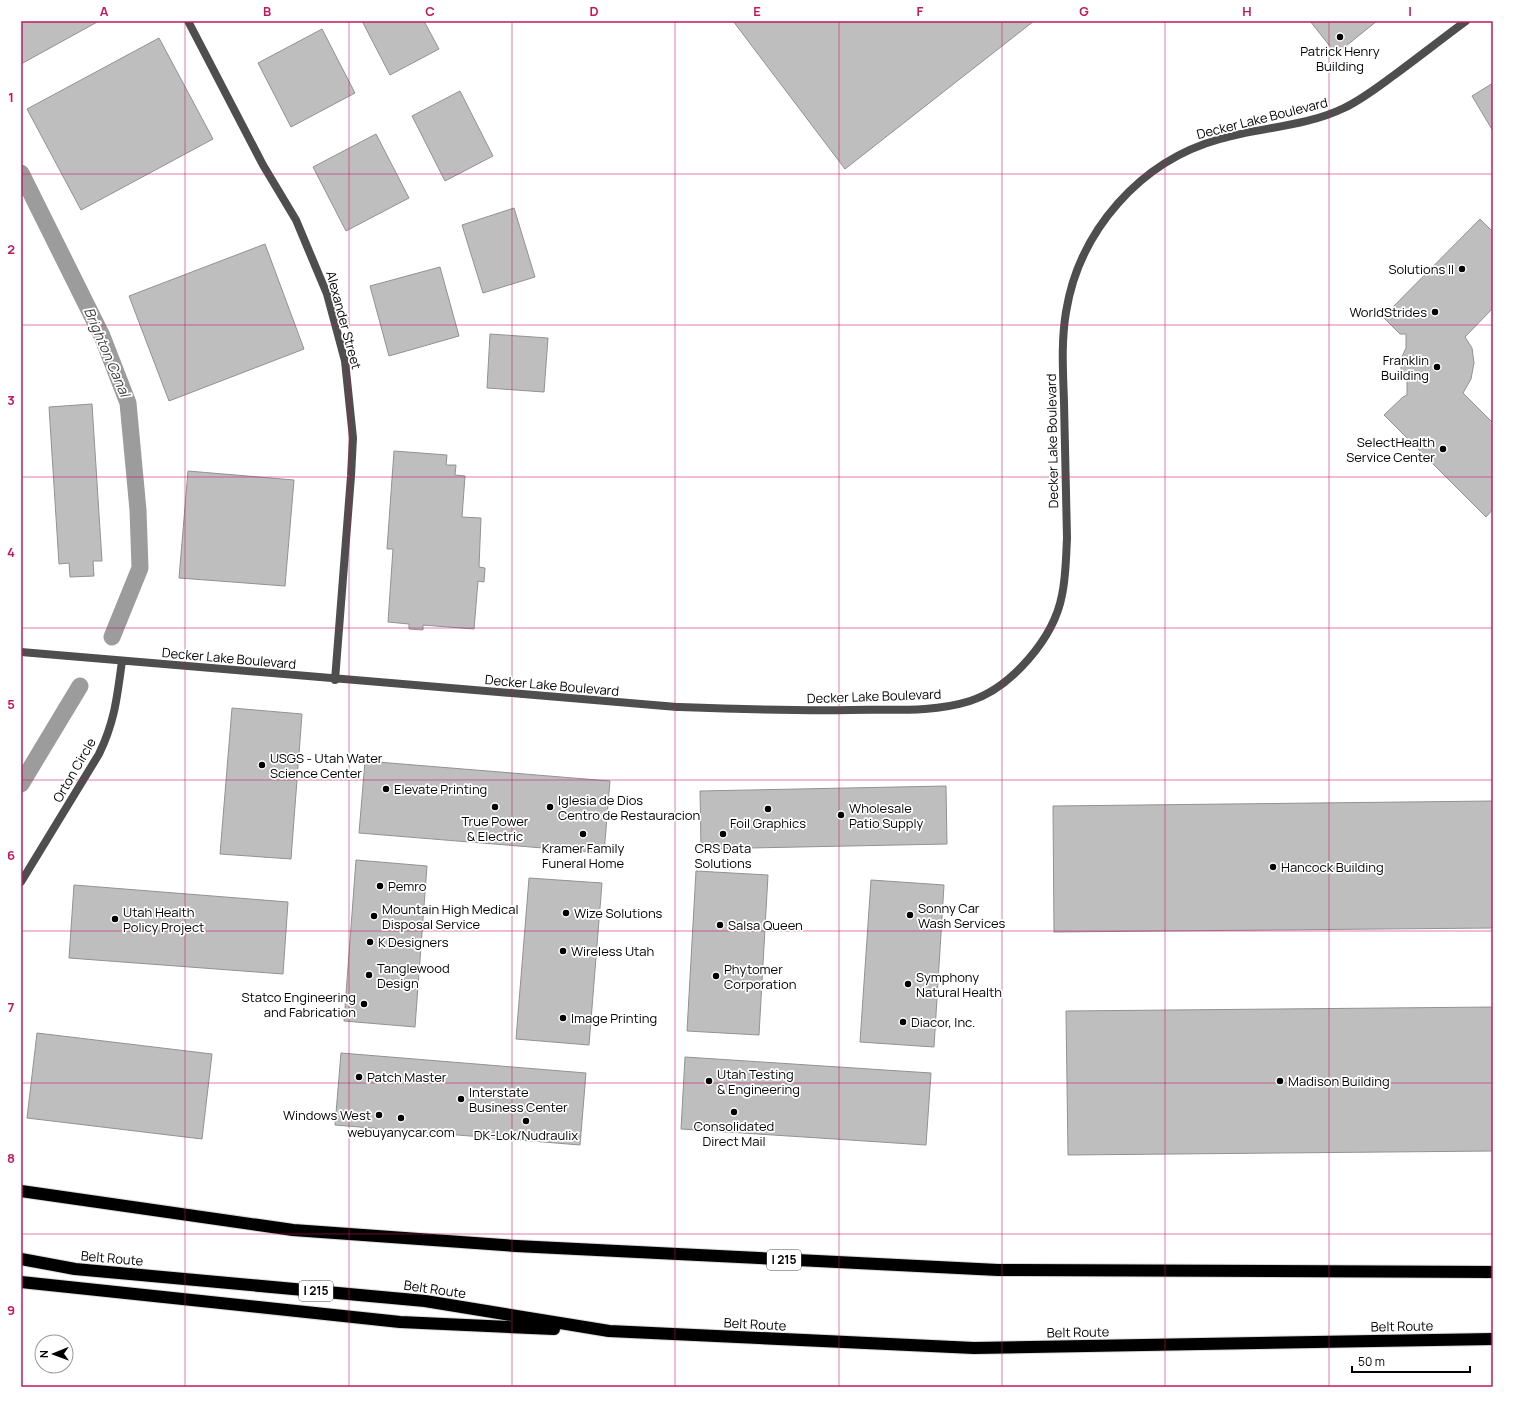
<svg xmlns="http://www.w3.org/2000/svg" width="1514" height="1408" font-family="Manrope,sans-serif">
	<style>
		.lines { fill: none; stroke-linecap: round; stroke-linejoin: round }
		.canal { stroke: #9c9c9c; stroke-width: 17 }
		.building { fill: #bebebe; stroke: #929292 }
		.motorway-casing { stroke: #dbdbdb; stroke-width: 14 }
		.minor { stroke: #4e4e4e; stroke-width: 8 }
		.motorway { stroke: #000; stroke-width: 12 }
		.grid { fill: none; stroke: #c2185b; stroke-width: 1; stroke-opacity: 0.55 }
		.poi-dot { fill: #000; stroke: #fff; stroke-width: 1.5 }
		.labels { text-anchor: middle; stroke-width: 3.5; stroke-linejoin: round; paint-order: stroke }
		.shield { fill: #fff; stroke: #4c4c4c; stroke-width: 1 }
		.shield-label { font-size: 12px; font-weight: bold; fill: #000 }
		.poi-label { font-size: 13px; fill: #000; stroke: #fff; text-anchor: start }
		.street-label { font-size: 13px; fill: #000; stroke: #fff }
		.water-label { font-size: 14px; font-style: italic; fill: #3d3d3d; stroke: #fff }
		.neatline { fill: none; stroke: #c2185b; stroke-width: 1.5 }
		.grid-label { font-size: 13px; text-anchor: middle; font-weight: bold; fill: #c2185b }
	</style>
	<rect width="100%" height="100%" fill="#fff"/>
	<g class="lines">
		<!-- canal -->
		<path class="canal" d="M 21,173 L 102,336 L 128,403 L 138,510 L 140,568 L 112,637
			M 21,784 L 80,686"/>
	</g>
	<!-- building -->
	<path class="building" d="M 21,21 L 99,21 L 21,64 Z
		M 362,21 L 424,21 L 439,49 L 390,75 Z
		M 733,21 L 1034,21 L 845,169 Z
		M 1310,21 L 1377,21 L 1336,54 Z
		M 322,29 L 355,93 L 291,127 L 258,63 Z
		M 159,38 L 213,139 L 81,210 L 27,109 Z
		M 1493,83 L 1493,131 L 1472,96 Z
		M 460,91 L 493,156 L 445,181 L 412,116 Z
		M 376,134 L 409,198 L 346,231 L 313,167 Z
		M 514,208 L 535,277 L 483,293 L 462,225 Z
		M 1480,219 L 1493,232 L 1493,308 L 1465,337 L 1472,348 L 1474,363 L 1471,379 L 1463,393 L 1493,423 L 1493,509 L 1486,517 L 1384,415 L 1403,397 L 1407,395 L 1407,381 L 1401,371 L 1401,359 L 1406,348 L 1406,334 L 1400,334 L 1383,317 Z
		M 265,244 L 304,349 L 169,401 L 129,296 Z
		M 440,267 L 459,336 L 389,356 L 370,286 Z
		M 490,334 L 548,338 L 544,392 L 487,388 Z
		M 92,404 L 102,561 L 93,561 L 94,576 L 70,577 L 69,563 L 59,564 L 49,407 Z
		M 394,451 L 447,455 L 446,465 L 456,465 L 455,475 L 465,476 L 462,517 L 481,518 L 479,567 L 485,568 L 484,582 L 478,581 L 474,629 L 423,625 L 423,630 L 409,629 L 409,624 L 388,622 L 393,549 L 387,549 Z
		M 188,471 L 294,480 L 285,586 L 179,578 Z
		M 232,708 L 302,714 L 291,859 L 220,854 Z
		M 365,761 L 610,781 L 604,853 L 359,833 Z
		M 946,786 L 947,844 L 701,849 L 700,791 Z
		M 1493,801 L 1493,928 L 1054,932 L 1053,806 Z
		M 356,860 L 427,866 L 415,1027 L 344,1021 Z
		M 696,871 L 768,875 L 759,1035 L 687,1031 Z
		M 529,878 L 602,883 L 589,1045 L 516,1039 Z
		M 871,880 L 944,885 L 934,1047 L 860,1042 Z
		M 74,885 L 288,902 L 283,974 L 69,958 Z
		M 1493,1007 L 1493,1151 L 1068,1155 L 1066,1011 Z
		M 37,1033 L 212,1054 L 202,1139 L 27,1118 Z
		M 341,1053 L 586,1073 L 580,1145 L 335,1125 Z
		M 685,1057 L 931,1073 L 926,1145 L 681,1129 Z"/>
	<g class="lines">
		<!-- motorway casing -->
		<g class="motorway-casing">
			<path id="motorway" d="M 21,1191 L 293,1230 L 516,1246 L 998,1270 L 1493,1272
				M 21,1259 L 75,1269 L 425,1301 L 609,1331 L 974,1348 L 1493,1339
				M 21,1282 L 400,1322 L 554,1329"/>
		</g>
		<!-- minor -->
		<path class="minor" d="M 188,21 L 263,165 L 296,220 L 327,294 L 345,361 L 353,438 L 351,476 L 335,680
			M 21,652 L 677,707 C 735,709 792,711 850,710 C 889,709 932,713 970,701 C 1012,687 1054,638 1062,595 C 1066,576 1066,557 1067,538 C 1066,493 1065,448 1064,402 C 1063,372 1061,342 1066,312 C 1079,231 1140,161 1220,139 C 1260,127 1305,127 1344,108 C 1363,99 1379,86 1397,73 C 1420,56 1443,38 1466,21
			M 21,882 L 99,754 C 115,721 117,697 122,661"/>
		<!-- motorway -->
		<use href="#motorway" class="motorway"/>
	</g>
	<!-- grid -->
	<path class="grid" d="M 185,21 L 185,1387M 349,21 L 349,1387M 512,21 L 512,1387M 675,21 L 675,1387M 839,21 L 839,1387M 1002,21 L 1002,1387M 1165,21 L 1165,1387M 1329,21 L 1329,1387M 21,174 L 1493,174M 21,325 L 1493,325M 21,477 L 1493,477M 21,628 L 1493,628M 21,780 L 1493,780M 21,931 L 1493,931M 21,1083 L 1493,1083M 21,1234 L 1493,1234"/>
	<!-- markers -->
	<g class="poi-dot">
		<circle cx="1340" cy="37" r="4"/>
		<circle cx="1462" cy="269" r="4"/>
		<circle cx="1435" cy="312" r="4"/>
		<circle cx="1437" cy="367" r="4"/>
		<circle cx="1443" cy="449" r="4"/>
		<circle cx="262" cy="765" r="4"/>
		<circle cx="386" cy="789" r="4"/>
		<circle cx="495" cy="807" r="4"/>
		<circle cx="550" cy="807" r="4"/>
		<circle cx="768" cy="809" r="4"/>
		<circle cx="841" cy="815" r="4"/>
		<circle cx="583" cy="834" r="4"/>
		<circle cx="723" cy="834" r="4"/>
		<circle cx="1273" cy="867" r="4"/>
		<circle cx="380" cy="886" r="4"/>
		<circle cx="566" cy="913" r="4"/>
		<circle cx="910" cy="915" r="4"/>
		<circle cx="374" cy="916" r="4"/>
		<circle cx="115" cy="919" r="4"/>
		<circle cx="720" cy="925" r="4"/>
		<circle cx="370" cy="942" r="4"/>
		<circle cx="563" cy="951" r="4"/>
		<circle cx="369" cy="975" r="4"/>
		<circle cx="716" cy="976" r="4"/>
		<circle cx="908" cy="984" r="4"/>
		<circle cx="364" cy="1004" r="4"/>
		<circle cx="563" cy="1018" r="4"/>
		<circle cx="903" cy="1022" r="4"/>
		<circle cx="359" cy="1077" r="4"/>
		<circle cx="709" cy="1081" r="4"/>
		<circle cx="1280" cy="1081" r="4"/>
		<circle cx="461" cy="1099" r="4"/>
		<circle cx="734" cy="1112" r="4"/>
		<circle cx="379" cy="1115" r="4"/>
		<circle cx="401" cy="1118" r="4"/>
		<circle cx="526" cy="1121" r="4"/>
	</g>
	<g class="labels">
		<!-- shield labels -->
		<g class="shield">
			<rect x="767" y="1250" width="34" height="20" rx="3"/>
			<rect x="299" y="1281" width="34" height="20" rx="3"/>
		</g>
		<g class="shield-label">
			<text x="784" y="1264">I 215</text>
			<text x="316" y="1295">I 215</text>
		</g>
		<!-- poi labels -->
		<g class="poi-label">
			<text x="1340" y="56" text-anchor="middle">Patrick Henry<tspan x="1340" dy="15">Building</tspan></text>
			<text x="1454" y="274" text-anchor="end">Solutions II</text>
			<text x="1427" y="317" text-anchor="end">WorldStrides</text>
			<text x="1429" y="365" text-anchor="end">Franklin<tspan x="1429" dy="15">Building</tspan></text>
			<text x="1435" y="447" text-anchor="end">SelectHealth<tspan x="1435" dy="15">Service Center</tspan></text>
			<text x="270" y="763">USGS - Utah Water<tspan x="270" dy="15">Science Center</tspan></text>
			<text x="394" y="794">Elevate Printing</text>
			<text x="558" y="805">Iglesia de Dios<tspan x="558" dy="15">Centro de Restauracion</tspan></text>
			<text x="849" y="813">Wholesale<tspan x="849" dy="15">Patio Supply</tspan></text>
			<text x="495" y="826" text-anchor="middle">True Power<tspan x="495" dy="15">&amp; Electric</tspan></text>
			<text x="768" y="828" text-anchor="middle">Foil Graphics</text>
			<text x="583" y="853" text-anchor="middle">Kramer Family<tspan x="583" dy="15">Funeral Home</tspan></text>
			<text x="723" y="853" text-anchor="middle">CRS Data<tspan x="723" dy="15">Solutions</tspan></text>
			<text x="1281" y="872">Hancock Building</text>
			<text x="388" y="891">Pemro</text>
			<text x="918" y="913">Sonny Car<tspan x="918" dy="15">Wash Services</tspan></text>
			<text x="382" y="914">Mountain High Medical<tspan x="382" dy="15">Disposal Service</tspan></text>
			<text x="123" y="917">Utah Health<tspan x="123" dy="15">Policy Project</tspan></text>
			<text x="574" y="918">Wize Solutions</text>
			<text x="728" y="930">Salsa Queen</text>
			<text x="378" y="947">K Designers</text>
			<text x="571" y="956">Wireless Utah</text>
			<text x="377" y="973">Tanglewood<tspan x="377" dy="15">Design</tspan></text>
			<text x="724" y="974">Phytomer<tspan x="724" dy="15">Corporation</tspan></text>
			<text x="916" y="982">Symphony<tspan x="916" dy="15">Natural Health</tspan></text>
			<text x="356" y="1002" text-anchor="end">Statco Engineering<tspan x="356" dy="15">and Fabrication</tspan></text>
			<text x="571" y="1023">Image Printing</text>
			<text x="911" y="1027">Diacor, Inc.</text>
			<text x="717" y="1079">Utah Testing<tspan x="717" dy="15">&amp; Engineering</tspan></text>
			<text x="367" y="1082">Patch Master</text>
			<text x="1288" y="1086">Madison Building</text>
			<text x="469" y="1097">Interstate<tspan x="469" dy="15">Business Center</tspan></text>
			<text x="371" y="1120" text-anchor="end">Windows West</text>
			<text x="734" y="1131" text-anchor="middle">Consolidated<tspan x="734" dy="15">Direct Mail</tspan></text>
			<text x="401" y="1137" text-anchor="middle">webuyanycar.com</text>
			<text x="526" y="1140" text-anchor="middle">DK-Lok/Nudraulix</text>
		</g>
		<!-- street labels -->
		<g class="street-label">
			<text transform="translate(1262 118) rotate(-14)" y="5">Decker Lake Boulevard</text>
			<text transform="translate(344 320) rotate(75)" y="5">Alexander Street</text>
			<text transform="translate(1052 441) rotate(-91)" y="5">Decker Lake Boulevard</text>
			<text transform="translate(229 658) rotate(5)" y="5">Decker Lake Boulevard</text>
			<text transform="translate(552 685) rotate(5)" y="5">Decker Lake Boulevard</text>
			<text transform="translate(874 696) rotate(-2)" y="5">Decker Lake Boulevard</text>
			<text transform="translate(74 770) rotate(-60)" y="5">Orton Circle</text>
			<text transform="translate(112 1258) rotate(5)" y="5">Belt Route</text>
			<text transform="translate(435 1289) rotate(8)" y="5">Belt Route</text>
			<text transform="translate(755 1324) rotate(3)" y="5">Belt Route</text>
			<text transform="translate(1402 1326) rotate(-1)" y="5">Belt Route</text>
			<text transform="translate(1078 1332) rotate(-1)" y="5">Belt Route</text>
		</g>
		<!-- water labels -->
		<g class="water-label">
			<text transform="translate(107 352) rotate(67)" y="5">Brighton Canal</text>
		</g>
	</g>
	<!-- border -->
	<rect width="1514" height="1408" fill="none" stroke="#ffffff" stroke-width="44"/>
	<!-- north arrow -->
	<g transform="translate(54 1354) rotate(269)"><circle r="19" fill="#ffffff" stroke="#999999"/>
	<path d="M0-3L7 15L0 10L-7 15Z" fill="#000000"/>
	<text y="-6" font-size="11" font-weight="bold" text-anchor="middle" fill="#000000">N</text>
	</g>
	<!-- scale -->
	<path d="M1352 1366v6h118v-6" fill="none" stroke="#000000" stroke-width="2"/>
	<text x="1358" y="1366" font-size="12" fill="#000000" stroke="#ffffff" stroke-width="3" paint-order="stroke">50 m</text>
	<rect x="22" y="22" width="1470" height="1364" class="neatline"/>
	<g class="grid-label">
		<text x="104" y="16">A</text>
		<text x="267" y="16">B</text>
		<text x="430" y="16">C</text>
		<text x="594" y="16">D</text>
		<text x="757" y="16">E</text>
		<text x="920" y="16">F</text>
		<text x="1084" y="16">G</text>
		<text x="1247" y="16">H</text>
		<text x="1410" y="16">I</text>
		<text x="11" y="102">1</text>
		<text x="11" y="254">2</text>
		<text x="11" y="405">3</text>
		<text x="11" y="557">4</text>
		<text x="11" y="709">5</text>
		<text x="11" y="860">6</text>
		<text x="11" y="1012">7</text>
		<text x="11" y="1163">8</text>
		<text x="11" y="1315">9</text>
	</g>
</svg>
